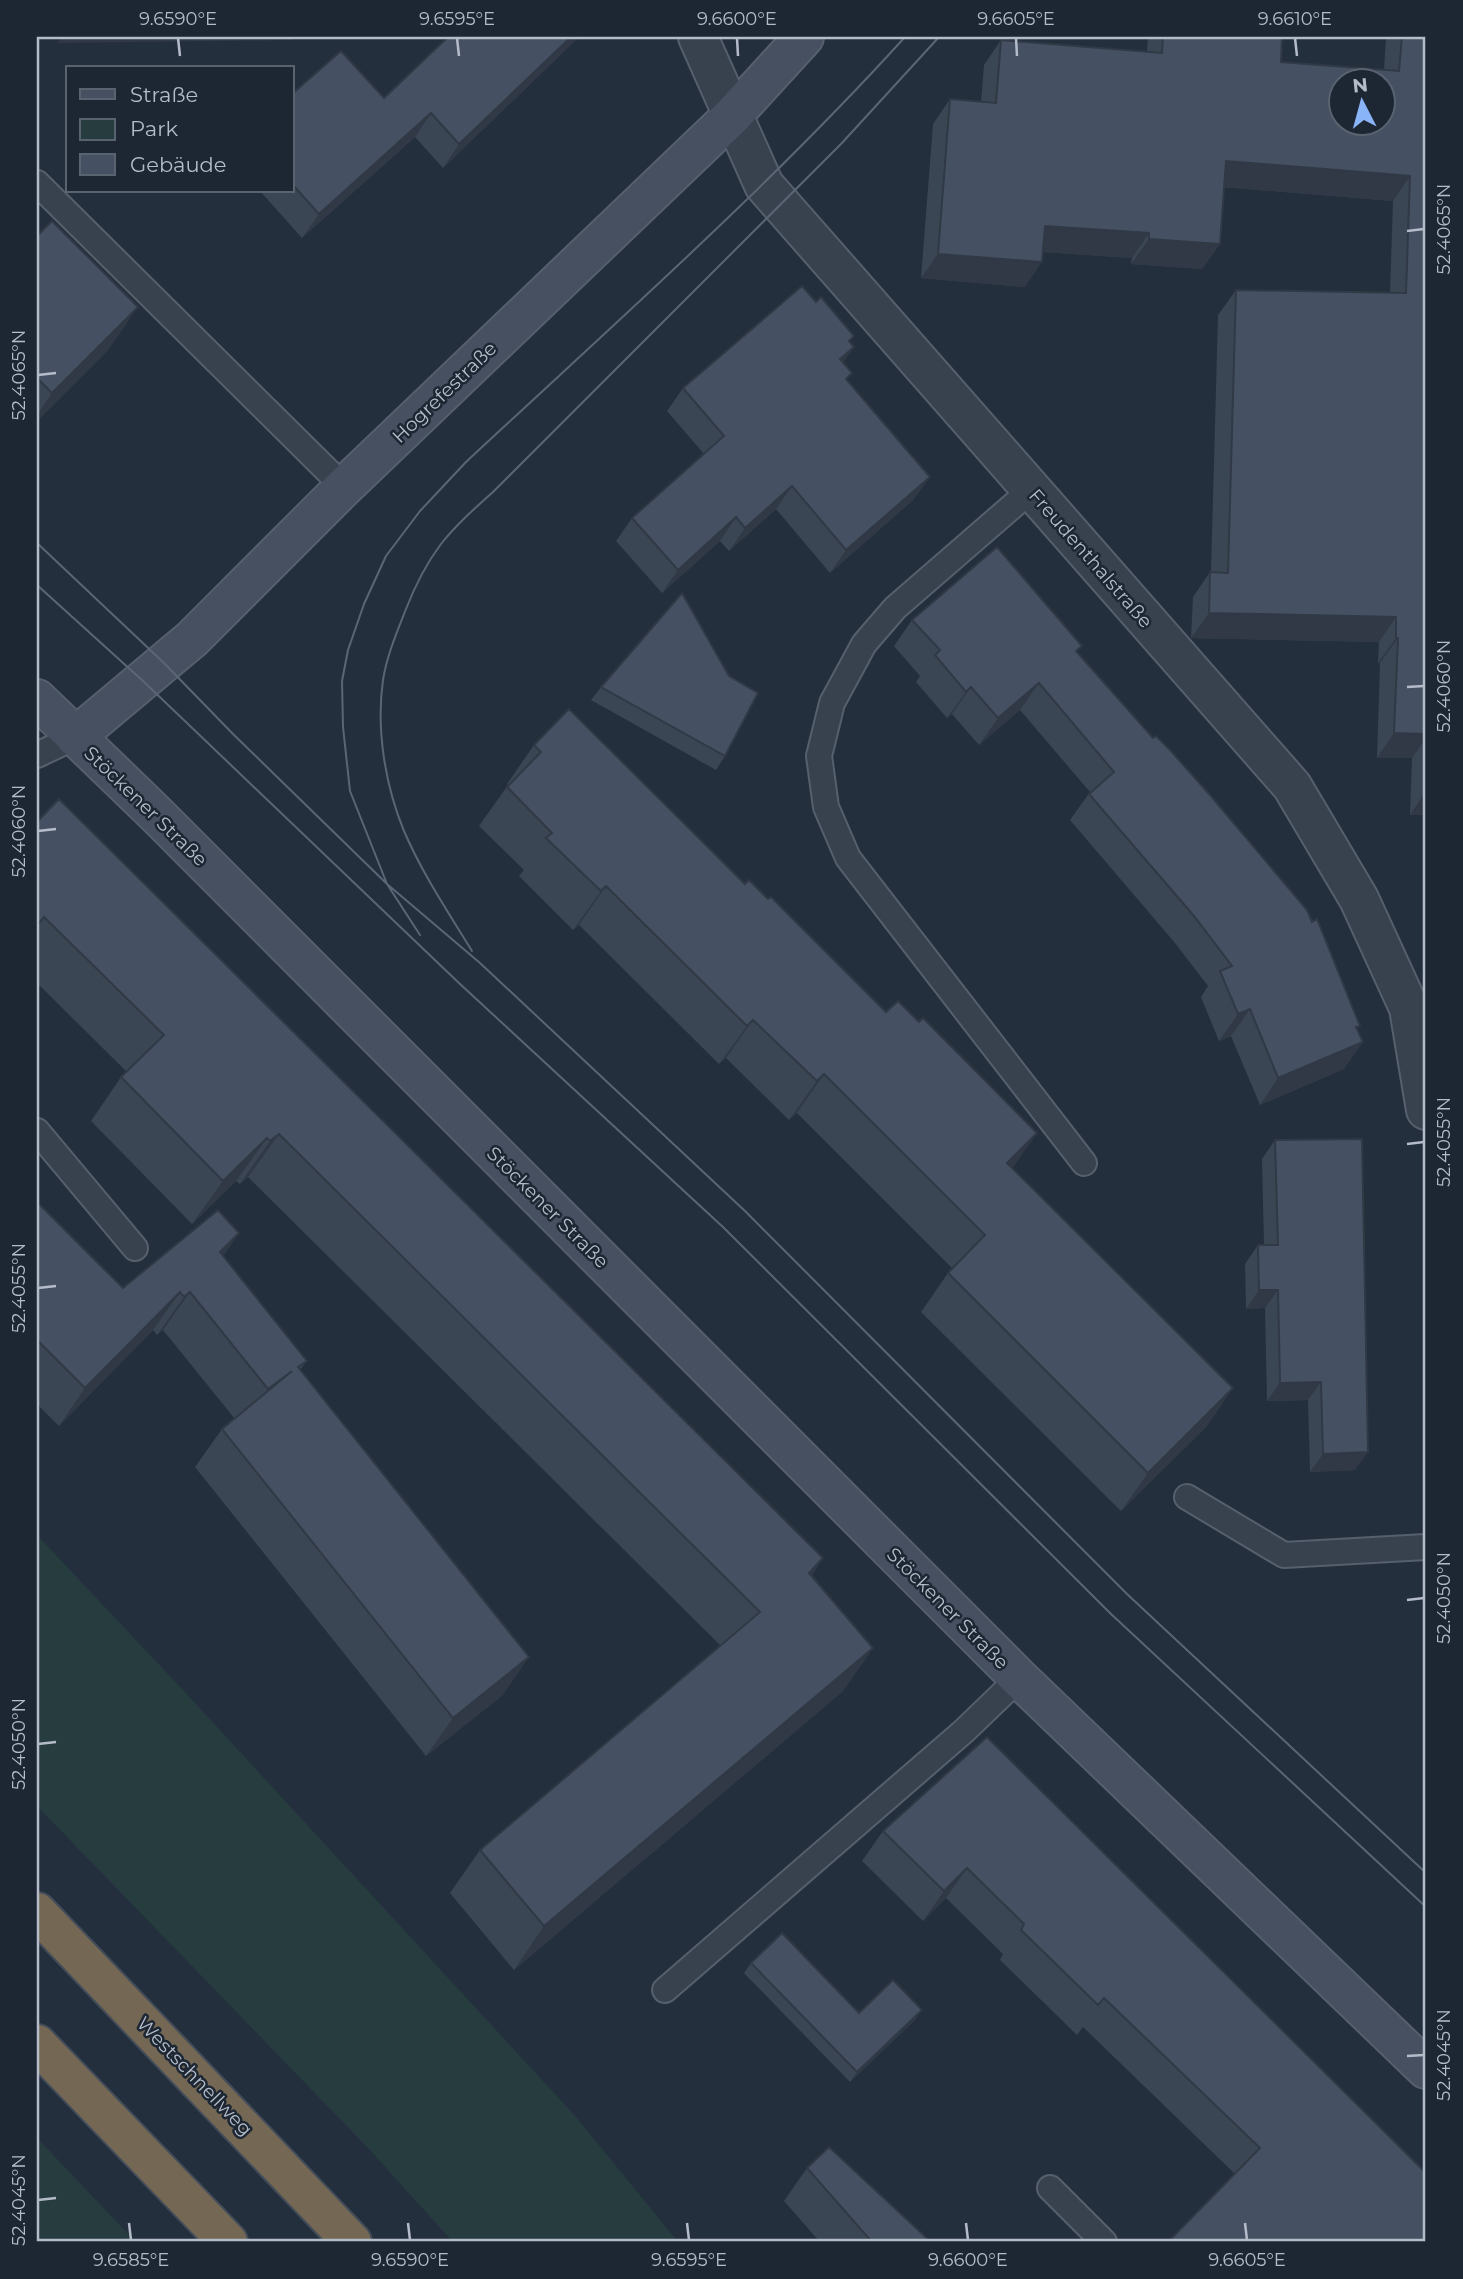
<svg xmlns="http://www.w3.org/2000/svg" width="1463" height="2279" font-family="Montserrat,sans-serif">
	<style>
		.green { fill: #263c3f }
		.lines { fill: none; stroke-linecap: round; stroke-linejoin: round }
		.lane-casing { stroke: #565f6c; stroke-width: 28 }
		.street-casing { stroke: #565f6c; stroke-width: 42 }
		.secondary-casing { stroke: #565f6c; stroke-width: 42 }
		.highway-casing { stroke: #434c59; stroke-width: 42 }
		.lane { stroke: #38414e; stroke-width: 24 }
		.street { stroke: #38414e; stroke-width: 38 }
		.secondary { stroke: #465061; stroke-width: 38 }
		.highway { stroke: #746855; stroke-width: 38 }
		.tram { stroke: #5a6575; stroke-width: 2 }
		.wall { fill: #3b4654 }
		.shaded-wall { fill: #303945 }
		.building { fill: #455162; stroke: #303945; stroke-width: 2; fill-rule: evenodd }
		.ticks { fill: none; stroke: #b4bcc9; stroke-width: 2.5 }
		.labels { text-anchor: middle; stroke-width: 5; stroke-linejoin: round; paint-order: stroke }
		.street-label { font-size: 19px; fill: #b4bcc9; stroke: #1d2633 }
		.neatline { fill: none; stroke: #b4bcc9; stroke-width: 2.5 }
		.ticks-label { font-size: 18px; text-anchor: middle; fill: #b4bcc9 }
	</style>
	<rect width="100%" height="100%" fill="#242f3e"/>
	<!-- green -->
	<path class="green" d="M 37,1535 L 183,1690 L 577,2118 L 678,2242 L 453,2242 L 369,2149 L 37,1806 Z
		M 37,2138 L 136,2242 L 37,2242 Z"/>
	<g class="lines">
		<!-- lane casing -->
		<g class="lane-casing">
			<path id="lane" d="M 37,183 L 344,487
				M 1031,490 L 895,608 L 864,644 L 832,703 L 819,756 L 826,807 L 848,858 L 1084,1163
				M 37,755 L 75,737
				M 37,1131 L 135,1248
				M 1187,1497 L 1284,1555 L 1426,1547
				M 665,1990 L 964,1731 L 1019,1678
				M 1050,2188 L 1104,2242"/>
		</g>
		<!-- street casing -->
		<g class="street-casing">
			<path id="street" d="M 698,37 L 764,185 L 1292,786 L 1359,899 L 1409,1008 L 1426,1110"/>
		</g>
		<!-- secondary casing -->
		<g class="secondary-casing">
			<path id="secondary" d="M 37,699 L 155,813 L 1019,1678 L 1426,2069
				M 75,737 L 192,639 L 344,487 L 732,116 L 804,37"/>
		</g>
		<!-- highway casing -->
		<g class="highway-casing">
			<path id="highway" d="M 37,1912 L 352,2242
				M 37,2044 L 228,2242"/>
		</g>
		<!-- lane -->
		<use href="#lane" class="lane"/>
		<!-- street -->
		<use href="#street" class="street"/>
		<!-- secondary -->
		<use href="#secondary" class="secondary"/>
		<!-- highway -->
		<use href="#highway" class="highway"/>
		<!-- tram -->
		<path class="tram" d="M 37,543 L 164,663 L 233,734 L 387,884 L 480,963 L 745,1211 L 1127,1594 L 1426,1873
			M 37,585 L 143,681 L 460,984 L 724,1228 L 1111,1614 L 1426,1907
			M 420,935 L 387,884 L 350,791 L 343,727 L 342,681 L 348,650 L 364,604 L 386,556 L 420,511 L 466,462 C 615,323 768,188 905,37
			M 472,951 C 448,912 422,873 404,831 C 385,785 376,729 383,680 C 387,655 397,632 406,609 C 415,586 426,564 441,544 C 457,524 475,508 494,491 L 841,144 L 939,37"/>
	</g>
	<!-- wall -->
	<path class="wall" d="M 448,37 L 579,37 L 443,168 L 415,137 L 302,238 L 260,191 L 292,191 L 292,94 L 384,98 Z
		M 1148,37 L 1282,37 L 1281,62 L 1384,70 L 1386,37 L 1426,37 L 1426,815 L 1410,815 L 1412,758 L 1377,758 L 1380,663 L 1378,663 L 1379,642 L 1191,638 L 1193,597 L 1210,572 L 1211,572 L 1218,315 L 1236,290 L 1390,293 L 1393,201 L 1224,187 L 1220,244 L 1202,269 L 1131,264 L 1132,258 L 1043,252 L 1025,287 L 921,278 L 933,124 L 950,99 L 981,102 L 984,65 L 1001,40 L 1147,52 Z
		M 37,236 L 109,349 L 37,421 Z
		M 850,343 L 854,347 L 843,362 L 847,380 L 930,477 L 913,500 L 830,573 L 776,509 L 729,551 L 720,541 L 662,593 L 616,541 L 632,518 L 704,454 L 667,411 L 683,388 Z
		M 912,620 L 1082,646 L 1077,652 L 1357,1030 L 1344,1069 L 1260,1105 L 1231,1036 L 1219,1041 L 1201,997 L 1208,986 L 1175,943 L 1070,820 L 1090,792 L 1020,710 L 979,745 L 952,714 L 947,718 L 916,682 L 920,676 L 894,646 Z
		M 601,687 L 725,756 L 716,770 L 591,700 Z
		M 534,745 L 745,884 L 886,1012 L 919,1022 L 1037,1133 L 1012,1168 L 1233,1388 L 1206,1427 L 1121,1511 L 921,1312 L 948,1273 L 952,1268 L 797,1113 L 789,1120 L 726,1058 L 719,1064 L 579,925 L 573,930 L 519,876 L 524,870 L 479,826 L 508,785 L 507,784 Z
		M 37,822 L 823,1558 L 812,1575 L 873,1648 L 843,1691 L 514,1970 L 450,1893 L 480,1850 L 721,1646 L 248,1177 L 240,1184 L 236,1181 L 192,1224 L 91,1121 L 121,1077 L 127,1072 L 37,983 Z
		M 1275,1140 L 1355,1470 L 1310,1472 L 1308,1400 L 1267,1401 L 1265,1308 L 1246,1309 L 1245,1264 L 1258,1245 L 1264,1245 L 1262,1159 Z
		M 37,1202 L 123,1288 L 239,1233 L 223,1256 L 307,1361 L 300,1370 L 503,1695 L 426,1756 L 195,1467 L 222,1429 L 235,1419 L 163,1330 L 157,1335 L 153,1330 L 59,1426 L 37,1404 Z
		M 987,1737 L 1426,2173 L 1235,2174 L 1083,2027 L 1077,2035 L 1000,1960 L 1003,1954 L 946,1898 L 923,1921 L 862,1861 L 883,1831 Z
		M 751,1963 L 859,2013 L 915,2020 L 850,2082 L 744,1973 Z
		M 807,2168 L 931,2242 L 820,2242 L 784,2201 Z"/>
	<!-- shaded-wall -->
	<path class="shaded-wall" d="M 62,37 L 295,37 L 293,40 L 57,43 Z
		M 571,37 L 579,37 L 443,168 L 459,144 Z
		M 431,113 L 415,137 L 302,238 L 319,214 Z
		M 1226,161 L 1410,176 L 1393,201 L 1209,186 Z
		M 1045,226 L 1149,233 L 1132,258 L 1028,251 Z
		M 1149,239 L 1220,244 L 1202,269 L 1131,264 Z
		M 938,254 L 1042,262 L 1025,287 L 921,278 Z
		M 138,307 L 109,349 L 37,421 L 37,415 L 52,393 Z
		M 854,347 L 838,370 L 840,359 Z
		M 930,477 L 913,500 L 830,573 L 846,550 Z
		M 792,486 L 776,509 L 729,551 L 745,528 Z
		M 736,517 L 720,541 L 662,593 L 678,570 Z
		M 1209,613 L 1396,617 L 1379,642 L 1191,638 Z
		M 1396,638 L 1398,638 L 1380,663 L 1378,663 Z
		M 1039,683 L 1020,710 L 979,745 L 998,718 Z
		M 971,687 L 952,714 L 947,718 L 966,692 Z
		M 1394,733 L 1426,734 L 1426,738 L 1412,758 L 1377,758 Z
		M 1426,791 L 1426,815 L 1410,815 Z
		M 606,886 L 579,925 L 573,930 L 601,891 Z
		M 1250,1009 L 1231,1036 L 1219,1041 L 1238,1014 Z
		M 753,1020 L 726,1058 L 719,1064 L 747,1026 Z
		M 1360,1026 L 1342,1051 L 1363,1042 L 1344,1069 L 1260,1105 L 1278,1078 Z
		M 824,1074 L 797,1113 L 789,1120 L 817,1081 Z
		M 1037,1133 L 1010,1172 L 1007,1163 Z
		M 279,1134 L 248,1177 L 240,1184 L 270,1141 Z
		M 267,1138 L 236,1181 L 192,1224 L 223,1181 Z
		M 239,1233 L 212,1271 L 220,1252 Z
		M 1259,1290 L 1278,1290 L 1265,1308 L 1246,1309 Z
		M 180,1292 L 153,1330 L 59,1426 L 85,1388 Z
		M 190,1292 L 163,1330 L 157,1335 L 184,1297 Z
		M 1321,1382 L 1308,1400 L 1267,1401 L 1280,1383 Z
		M 1233,1388 L 1206,1427 L 1121,1511 L 1148,1473 Z
		M 1368,1452 L 1355,1470 L 1310,1472 L 1323,1454 Z
		M 823,1558 L 793,1602 L 809,1573 Z
		M 873,1648 L 843,1691 L 514,1970 L 544,1926 Z
		M 529,1657 L 503,1695 L 426,1756 L 453,1718 Z
		M 967,1868 L 946,1898 L 923,1921 L 944,1891 Z
		M 922,2010 L 915,2020 L 850,2082 L 857,2072 Z"/>
	<!-- building -->
	<path class="building" d="M 448,37 L 571,37 L 459,144 L 431,113 L 319,214 L 292,184 L 292,94 L 341,51 L 384,98 Z
		M 1163,37 L 1282,37 L 1281,62 L 1399,71 L 1402,37 L 1426,37 L 1426,734 L 1394,733 L 1398,638 L 1396,638 L 1396,617 L 1209,613 L 1210,572 L 1228,573 L 1236,290 L 1406,293 L 1410,176 L 1226,161 L 1220,244 L 1149,239 L 1149,233 L 1045,226 L 1042,262 L 938,254 L 950,99 L 996,103 L 1001,40 L 1162,53 ZM 1340,80 L 1382,80 L 1382,122 L 1340,122 Z
		M 52,221 L 138,307 L 52,393 L 37,378 L 37,236 Z
		M 802,286 L 816,302 L 821,297 L 854,336 L 849,341 L 854,347 L 840,359 L 852,373 L 846,379 L 930,477 L 846,550 L 792,486 L 745,528 L 736,517 L 678,570 L 632,518 L 724,436 L 683,388 Z
		M 997,547 L 1082,646 L 1076,651 L 1153,738 L 1156,736 L 1170,750 L 1210,795 L 1307,910 L 1312,922 L 1317,919 L 1360,1026 L 1356,1027 L 1363,1042 L 1278,1078 L 1250,1009 L 1238,1014 L 1220,971 L 1232,966 L 1194,916 L 1089,794 L 1114,772 L 1039,683 L 998,718 L 971,687 L 966,692 L 935,655 L 940,650 L 912,620 Z
		M 682,593 L 729,676 L 758,693 L 725,756 L 601,687 Z
		M 569,709 L 745,884 L 749,880 L 768,899 L 771,897 L 886,1012 L 898,1001 L 919,1022 L 923,1018 L 1037,1133 L 1007,1163 L 1233,1388 L 1148,1473 L 948,1273 L 985,1235 L 824,1074 L 817,1081 L 753,1020 L 747,1026 L 606,886 L 601,891 L 546,838 L 552,833 L 507,787 L 541,752 L 534,745 Z
		M 59,799 L 823,1558 L 809,1573 L 873,1648 L 544,1926 L 480,1850 L 760,1612 L 279,1134 L 270,1141 L 267,1138 L 223,1181 L 121,1077 L 164,1035 L 44,917 L 39,923 L 37,921 L 37,822 Z
		M 1362,1139 L 1368,1452 L 1323,1454 L 1321,1382 L 1280,1383 L 1278,1290 L 1259,1290 L 1258,1245 L 1278,1245 L 1275,1140 Z
		M 37,1202 L 123,1288 L 218,1210 L 239,1233 L 220,1252 L 307,1361 L 298,1367 L 529,1657 L 453,1718 L 222,1429 L 292,1371 L 268,1389 L 190,1292 L 184,1297 L 180,1292 L 85,1388 L 37,1340 Z
		M 987,1737 L 1426,2173 L 1426,2242 L 1168,2242 L 1260,2148 L 1104,1998 L 1098,2005 L 1021,1930 L 1024,1924 L 967,1868 L 944,1891 L 883,1831 Z
		M 782,1933 L 859,2013 L 893,1980 L 922,2010 L 857,2072 L 751,1963 Z
		M 829,2147 L 931,2242 L 872,2242 L 807,2168 Z"/>
	<!-- ticks -->
	<path class="ticks" d="M 178,38 L 180,56M 457,38 L 459,56M 737,38 L 738,56M 1016,38 L 1017,56M 1295,38 L 1297,56M 1407,231 L 1424,229M 38,375 L 56,373M 1407,687 L 1424,686M 38,831 L 56,829M 1407,1144 L 1424,1142M 38,1288 L 56,1286M 1407,1600 L 1424,1598M 38,1744 L 56,1742M 1407,2056 L 1424,2055M 38,2200 L 56,2198M 129,2223 L 131,2240M 408,2223 L 410,2240M 687,2223 L 689,2240M 966,2223 L 968,2240M 1245,2223 L 1247,2240"/>
	<g class="labels">
		<!-- street labels -->
		<g class="street-label">
			<text transform="translate(444 392) rotate(-44)" y="7">Hogrefestraße</text>
			<text transform="translate(1091 558) rotate(49)" y="7">Freudenthalstraße</text>
			<text transform="translate(146 806) rotate(44)" y="7">Stöckener Straße</text>
			<text transform="translate(548 1207) rotate(45)" y="7">Stöckener Straße</text>
			<text transform="translate(948 1608) rotate(45)" y="7">Stöckener Straße</text>
			<text transform="translate(195 2076) rotate(46)" y="7">Westschnellweg</text>
		</g>
	</g>
	<!-- border -->
	<rect width="1463" height="2279" fill="none" stroke="#1d2633" stroke-width="77"/>
	<!-- legend -->
	<rect x="66" y="66" width="228" height="126" fill="#1d2633" stroke="#59626f" stroke-width="2"/>
	<rect x="80" y="89" width="35" height="10" fill="#465061" stroke="#59626f" stroke-width="2"/>
	<text x="130" y="102" font-size="21" fill="#b4bcc9">Straße</text>
	<rect x="80" y="119" width="35" height="21" fill="#263c3f" stroke="#59626f" stroke-width="2"/>
	<text x="130" y="136" font-size="21" fill="#b4bcc9">Park</text>
	<rect x="80" y="154" width="35" height="21" fill="#455162" stroke="#59626f" stroke-width="2"/>
	<text x="130" y="172" font-size="21" fill="#b4bcc9">Gebäude</text>
	<!-- north arrow -->
	<g transform="translate(1362 102) rotate(354)"><circle r="33" fill="#1d2633" stroke="#59626f" stroke-width="2"/>
	<path d="M0-5L12 26L0 18L-12 26Z" fill="#8ab4f8"/>
	<text y="-10" font-size="19" font-weight="bold" text-anchor="middle" fill="#b4bcc9">N</text>
	</g>
	<rect x="38" y="38" width="1386" height="2202" class="neatline"/>
	<g class="ticks-label">
		<text x="178" y="25">9.6590°E</text>
		<text x="457" y="25">9.6595°E</text>
		<text x="737" y="25">9.6600°E</text>
		<text x="1016" y="25">9.6605°E</text>
		<text x="1295" y="25">9.6610°E</text>
		<text transform="translate(1444 229) rotate(-90)" y="6">52.4065°N</text>
		<text transform="translate(19 375) rotate(-90)" y="6">52.4065°N</text>
		<text transform="translate(1444 686) rotate(-90)" y="6">52.4060°N</text>
		<text transform="translate(19 831) rotate(-90)" y="6">52.4060°N</text>
		<text transform="translate(1444 1142) rotate(-90)" y="6">52.4055°N</text>
		<text transform="translate(19 1288) rotate(-90)" y="6">52.4055°N</text>
		<text transform="translate(1444 1598) rotate(-90)" y="6">52.4050°N</text>
		<text transform="translate(19 1744) rotate(-90)" y="6">52.4050°N</text>
		<text transform="translate(1444 2055) rotate(-90)" y="6">52.4045°N</text>
		<text transform="translate(19 2200) rotate(-90)" y="6">52.4045°N</text>
		<text x="131" y="2266">9.6585°E</text>
		<text x="410" y="2266">9.6590°E</text>
		<text x="689" y="2266">9.6595°E</text>
		<text x="968" y="2266">9.6600°E</text>
		<text x="1247" y="2266">9.6605°E</text>
	</g>
</svg>
